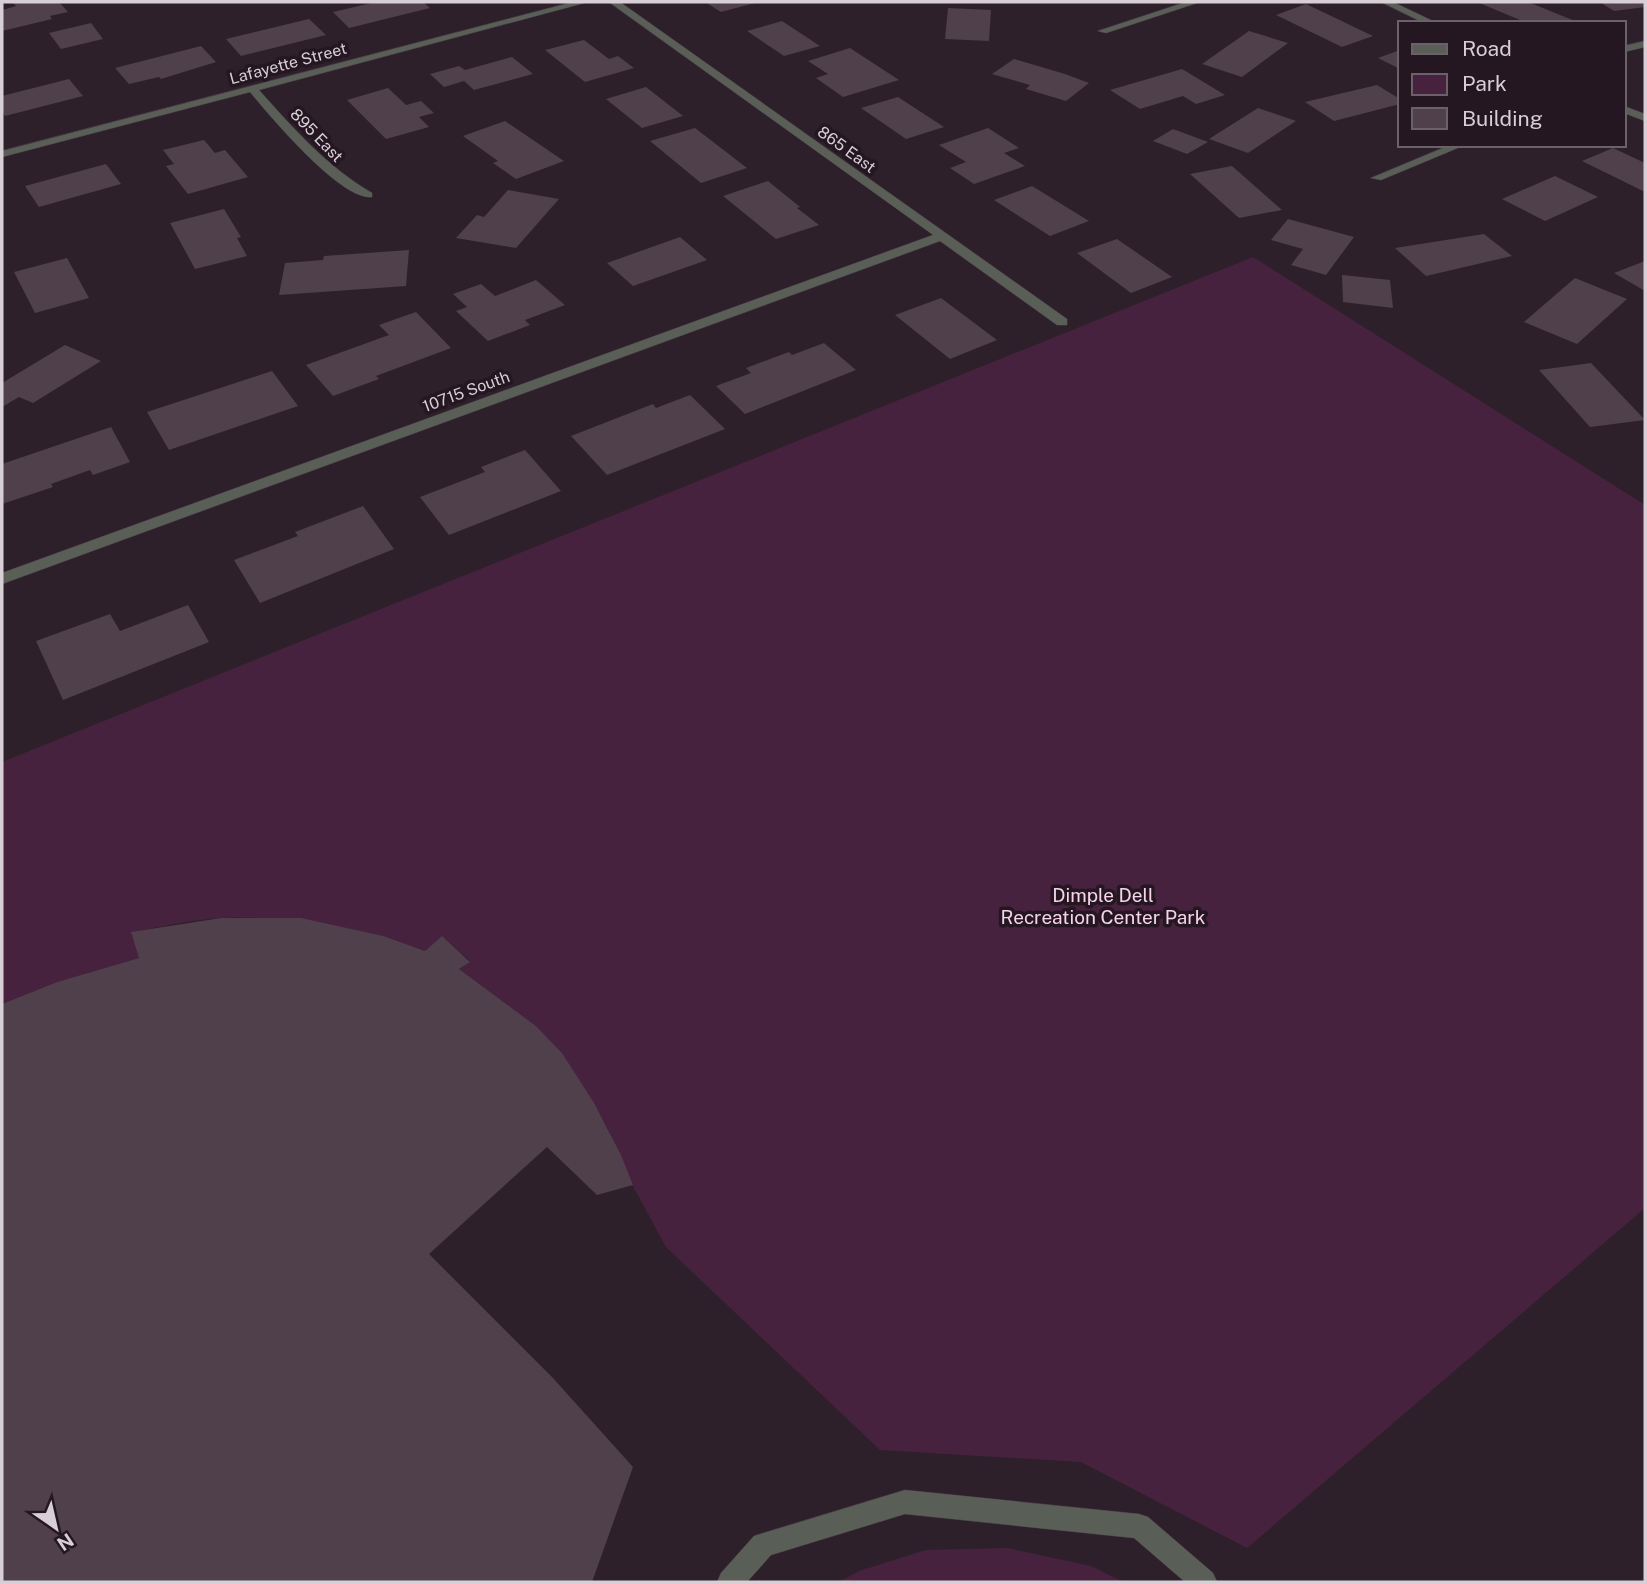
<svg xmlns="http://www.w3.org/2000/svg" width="1647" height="1584" font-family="'Public Sans',sans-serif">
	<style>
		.green { fill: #47223f }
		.building { fill: #4f404b }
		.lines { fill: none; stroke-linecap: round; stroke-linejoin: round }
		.service-casing { stroke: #493c45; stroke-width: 1 }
		.minor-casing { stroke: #493c45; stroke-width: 1 }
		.service { fill: #595e57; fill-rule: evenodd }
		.minor { fill: #595e57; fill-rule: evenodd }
		.labels { text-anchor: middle; stroke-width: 7; stroke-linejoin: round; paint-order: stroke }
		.far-street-label { font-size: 16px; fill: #d8ced5; stroke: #241721 }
		.park-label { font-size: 19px; fill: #f7d3ec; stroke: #241721 }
	</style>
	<rect width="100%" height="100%" fill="#2e202a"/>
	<!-- green -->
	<path class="green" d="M 1253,257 L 1645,505 L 1645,1208 L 1247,1548 L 1081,1462 L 880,1450 L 666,1247 L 633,1186 L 607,1127 L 562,1053 L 536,1026 L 459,969 L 470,961 L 442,936 L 425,951 C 359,927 293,915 223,918 C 193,919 162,927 132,932 L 139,958 L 57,982 L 2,1004 L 2,762 Z
		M 1007,1548 L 1091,1566 L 1123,1582 L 839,1582 L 859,1571 L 926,1550 Z"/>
	<!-- building -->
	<path class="building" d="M 12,2 L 59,2 L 68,12 L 50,16 L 52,19 L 2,31 L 2,10 L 16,6 Z
		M 376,2 L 423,2 L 430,8 L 349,28 L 333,12 Z
		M 705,2 L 755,2 L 755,3 L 721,12 Z
		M 1477,2 L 1528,2 L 1575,21 L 1527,23 Z
		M 1600,2 L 1645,2 L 1645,7 L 1614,11 Z
		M 1306,4 L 1373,36 L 1342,47 L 1276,15 Z
		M 948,8 L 991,10 L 989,41 L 945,39 Z
		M 309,19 L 326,35 L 241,56 L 226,39 Z
		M 782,21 L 820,46 L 784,56 L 747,31 Z
		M 91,23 L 103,39 L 61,49 L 49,33 Z
		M 1249,31 L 1288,43 L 1242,77 L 1202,64 Z
		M 584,40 L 609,59 L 618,56 L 634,68 L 585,82 L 545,50 Z
		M 201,46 L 216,62 L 161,79 L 159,77 L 129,84 L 115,68 Z
		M 850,48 L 899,80 L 843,97 L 816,78 L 828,74 L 808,61 Z
		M 1400,50 L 1400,69 L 1378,58 Z
		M 512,57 L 533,74 L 474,90 L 464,81 L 444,87 L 430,74 L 459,66 L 465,70 Z
		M 1014,59 L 1065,74 L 1089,83 L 1066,101 L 1026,89 L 1030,85 L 992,74 Z
		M 1182,69 L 1225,95 L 1196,104 L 1183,96 L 1140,109 L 1110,90 Z
		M 69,79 L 83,96 L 5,116 L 2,111 L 2,96 Z
		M 1377,85 L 1400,99 L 1400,104 L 1334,121 L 1305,102 Z
		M 646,87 L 683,116 L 642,128 L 606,99 Z
		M 388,88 L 406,105 L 421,101 L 434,113 L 419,117 L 429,127 L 386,139 L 347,100 Z
		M 898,97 L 944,127 L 906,139 L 861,108 Z
		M 1258,108 L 1296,121 L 1248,153 L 1209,139 Z
		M 505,121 L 564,161 L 516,179 L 493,163 L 498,161 L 463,136 Z
		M 695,128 L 747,168 L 701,183 L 650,141 Z
		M 988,128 L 1019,148 L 1004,153 L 1025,166 L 974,184 L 950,168 L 966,162 L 939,145 Z
		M 1173,129 L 1208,142 L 1187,154 L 1153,141 Z
		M 204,140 L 215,153 L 225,150 L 248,177 L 188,194 L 166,166 L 174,164 L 163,150 Z
		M 1613,148 L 1645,163 L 1645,192 L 1582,161 Z
		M 106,164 L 121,184 L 39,207 L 25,186 Z
		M 1232,166 L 1282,210 L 1239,218 L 1190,174 Z
		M 1555,176 L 1598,197 L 1545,221 L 1502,199 Z
		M 768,181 L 800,207 L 797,208 L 819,225 L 776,239 L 723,196 Z
		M 1032,186 L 1089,221 L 1050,236 L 994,200 Z
		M 508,190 L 559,199 L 516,248 L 456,238 L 477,215 L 484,217 Z
		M 224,209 L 241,237 L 237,238 L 247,256 L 195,269 L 170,223 Z
		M 1288,219 L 1354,237 L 1326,275 L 1291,265 L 1303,249 L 1271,240 Z
		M 1484,234 L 1512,256 L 1426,276 L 1395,248 Z
		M 680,237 L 707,260 L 633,286 L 607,263 Z
		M 1117,239 L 1172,277 L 1131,293 L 1077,253 Z
		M 409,250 L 406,286 L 279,295 L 285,263 L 323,260 L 324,256 Z
		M 67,258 L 89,298 L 35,313 L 14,272 Z
		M 1645,261 L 1645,291 L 1614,273 Z
		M 1342,275 L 1390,280 L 1393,308 L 1343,302 Z
		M 1575,278 L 1627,299 L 1577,344 L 1524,322 Z
		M 536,280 L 565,305 L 525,320 L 530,325 L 488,341 L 456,311 L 467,307 L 453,294 L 481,284 L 495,296 Z
		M 941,298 L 997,340 L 950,359 L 895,315 Z
		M 416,312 L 451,348 L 376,376 L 379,379 L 333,396 L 306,365 L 389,335 L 379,325 Z
		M 824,343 L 856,370 L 745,414 L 716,386 L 751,373 L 746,368 L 789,352 L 792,355 Z
		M 65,345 L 101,361 L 33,403 L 19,397 L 2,407 L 2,383 Z
		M 1591,363 L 1645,420 L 1590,427 L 1539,370 Z
		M 272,371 L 298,406 L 169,450 L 147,412 Z
		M 690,395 L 725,429 L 607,475 L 571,436 L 653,404 L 656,408 Z
		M 111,427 L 130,462 L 93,475 L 90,470 L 51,484 L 53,487 L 2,504 L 2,464 Z
		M 525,450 L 561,491 L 449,535 L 420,497 L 485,472 L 481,467 Z
		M 363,506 L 394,549 L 260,603 L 234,560 L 298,536 L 295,532 Z
		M 188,605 L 209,642 L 63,700 L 36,641 L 110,614 L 120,631 Z
		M 221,918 L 301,918 L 383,936 L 425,951 L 442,936 L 470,962 L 459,969 L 536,1026 L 562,1053 L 594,1103 L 621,1155 L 633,1185 L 597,1195 L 547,1147 L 429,1254 L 552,1377 L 633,1467 L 592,1582 L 2,1582 L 2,1004 L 57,982 L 139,958 L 131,932 Z"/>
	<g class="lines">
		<!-- service casing -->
		<g class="service-casing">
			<path id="service" d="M 905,1490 L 1139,1514 L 1148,1517 L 1213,1573 L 1217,1582 L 1185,1582 L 1134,1538 L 905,1514 L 771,1555 L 747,1582 L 717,1582 L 721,1573 L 754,1536 Z"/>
		</g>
		<!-- minor casing -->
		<g class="minor-casing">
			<path id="minor" d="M 573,2 L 588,2 L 259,90 C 294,129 326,166 372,193 L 372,197 C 341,201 270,116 250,92 L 2,157 L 2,151 Z
				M 609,2 L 620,2 L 1067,319 L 1067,325 L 1057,325 L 940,241 L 2,584 L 2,573 L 933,235 Z
				M 1186,2 L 1200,2 L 1106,33 L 1098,31 Z
				M 1381,2 L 1393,2 L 1437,23 L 1424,23 Z
				M 1645,41 L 1645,47 L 1624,52 L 1624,46 Z
				M 1624,106 L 1645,114 L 1645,121 L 1624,113 Z
				M 1450,145 L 1465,145 L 1381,180 L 1371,178 Z"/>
		</g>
		<!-- service -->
		<use href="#service" class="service"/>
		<!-- minor -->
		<use href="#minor" class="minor"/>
	</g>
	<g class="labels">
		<!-- far-street labels -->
		<g class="far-street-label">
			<text transform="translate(288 63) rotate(-15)" y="6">Lafayette Street</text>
			<text transform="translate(317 135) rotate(46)" y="6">895 East</text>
			<text transform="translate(847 149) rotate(36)" y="6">865 East</text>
			<text transform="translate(466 391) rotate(-20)" y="6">10715 South</text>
		</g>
		<!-- park labels -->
		<g class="park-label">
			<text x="1103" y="902">Dimple Dell<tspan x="1103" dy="22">Recreation Center Park</tspan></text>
		</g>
	</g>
	<!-- border -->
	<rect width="1647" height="1584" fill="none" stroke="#d8ced5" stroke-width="7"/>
	<!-- legend -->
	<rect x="1398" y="21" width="228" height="126" fill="#241721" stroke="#6c6069" stroke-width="2"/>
	<rect x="1412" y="44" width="35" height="10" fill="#595e57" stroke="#6c6069" stroke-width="2"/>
	<text x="1462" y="56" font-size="21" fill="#d8ced5">Road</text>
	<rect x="1412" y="74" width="35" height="21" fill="#47223f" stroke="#6c6069" stroke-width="2"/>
	<text x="1462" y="91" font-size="21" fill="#d8ced5">Park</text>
	<rect x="1412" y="108" width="35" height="21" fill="#4f404b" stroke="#6c6069" stroke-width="2"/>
	<text x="1462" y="126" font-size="21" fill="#d8ced5">Building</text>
	<!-- north arrow -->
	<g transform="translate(56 1528) rotate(146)" stroke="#241721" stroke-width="5" paint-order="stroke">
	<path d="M0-5L12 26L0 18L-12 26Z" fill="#d8ced5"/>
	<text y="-10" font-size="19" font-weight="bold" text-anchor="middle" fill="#d8ced5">N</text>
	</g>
</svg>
